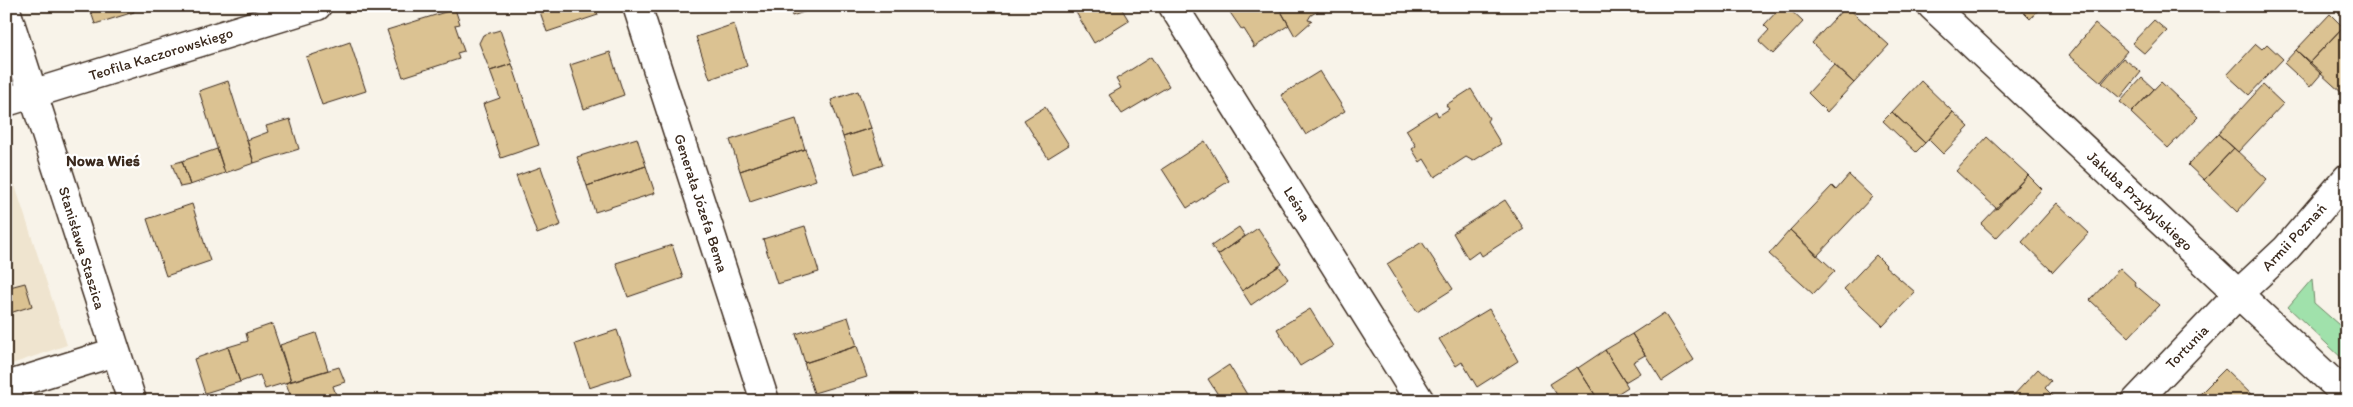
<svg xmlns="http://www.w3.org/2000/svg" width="2353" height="407" font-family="Itim,sans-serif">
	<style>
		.built { fill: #efe4cf }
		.green { fill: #a0e1ab; stroke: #6e8664 }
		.building { fill: #dbc292; stroke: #3b2a1e }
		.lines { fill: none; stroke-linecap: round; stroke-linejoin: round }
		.minor-casing { stroke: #3b2a1e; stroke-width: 31 }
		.minor { stroke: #fff; stroke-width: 28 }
		.labels { text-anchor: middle; stroke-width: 4.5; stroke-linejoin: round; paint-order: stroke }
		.street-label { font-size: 15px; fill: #3b2a1e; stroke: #fff }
		.neighbourhood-label { font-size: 16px; font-weight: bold; fill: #3b2a1e; stroke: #fff }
	</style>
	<rect width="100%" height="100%" fill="#f8f3e9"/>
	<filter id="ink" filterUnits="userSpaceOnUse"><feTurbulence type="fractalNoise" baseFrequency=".02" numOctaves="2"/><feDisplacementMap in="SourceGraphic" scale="10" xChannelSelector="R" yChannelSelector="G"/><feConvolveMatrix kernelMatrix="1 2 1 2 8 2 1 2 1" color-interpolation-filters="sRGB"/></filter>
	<g filter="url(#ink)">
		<!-- built -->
		<path class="built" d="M 6,158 L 67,345 L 6,366 Z"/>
		<!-- green -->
		<path class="green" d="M 2312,279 L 2314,303 L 2347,332 L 2347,363 L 2288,307 Z"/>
		<!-- building -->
		<path class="building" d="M 89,6 L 132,6 L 134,12 L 95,24 Z
			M 538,6 L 595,6 L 598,15 L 547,32 Z
			M 789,6 L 822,6 L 792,16 Z
			M 1079,6 L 1120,6 L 1129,21 L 1094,43 L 1074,9 Z
			M 1237,6 L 1278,6 L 1289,25 L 1253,48 L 1254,45 L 1244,29 L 1242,30 L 1229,11 Z
			M 1278,6 L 1327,6 L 1311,15 L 1308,20 L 1312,21 L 1295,36 Z
			M 1782,6 L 1786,6 L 1803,22 L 1773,54 L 1759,41 L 1769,30 L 1764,25 Z
			M 1846,6 L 1889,45 L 1854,83 L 1812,43 Z
			M 2017,6 L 2042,6 L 2030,19 Z
			M 455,9 L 460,24 L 455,25 L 464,51 L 457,53 L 459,59 L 403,77 L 387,30 Z
			M 2330,14 L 2343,27 L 2309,63 L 2296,50 Z
			M 2154,20 L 2167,31 L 2145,54 L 2132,43 Z
			M 734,24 L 747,66 L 710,79 L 696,37 Z
			M 2095,24 L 2127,51 L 2101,82 L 2069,55 Z
			M 2343,27 L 2347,30 L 2347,90 L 2343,94 L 2309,63 Z
			M 500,30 L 512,64 L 490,71 L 479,43 L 483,35 Z
			M 350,42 L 366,91 L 322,105 L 306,57 Z
			M 2256,44 L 2262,49 L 2267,44 L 2283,59 L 2249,95 L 2227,75 Z
			M 2296,50 L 2322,73 L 2310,87 L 2284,63 Z
			M 610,52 L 624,95 L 584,109 L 570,65 Z
			M 1151,57 L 1169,86 L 1122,114 L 1109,95 L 1121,88 L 1116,79 Z
			M 2123,58 L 2141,72 L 2120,98 L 2102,83 Z
			M 512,64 L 539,145 L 501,158 L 483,104 L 500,98 L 490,71 Z
			M 1834,65 L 1854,83 L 1827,112 L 1808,93 Z
			M 1320,71 L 1345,111 L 1306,135 L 1281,95 Z
			M 2142,78 L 2154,89 L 2132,112 L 2120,102 Z
			M 228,81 L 254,163 L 225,173 L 199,91 Z
			M 1921,81 L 1953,112 L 1925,143 L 1892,112 Z
			M 2161,82 L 2198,117 L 2168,148 L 2131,113 Z
			M 2263,85 L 2283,104 L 2238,152 L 2218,134 Z
			M 1471,89 L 1489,118 L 1487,121 L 1501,144 L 1473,161 L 1466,157 L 1435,177 L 1424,159 L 1420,162 L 1412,149 L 1416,146 L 1406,130 L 1436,111 L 1438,116 L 1449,109 L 1446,105 Z
			M 858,91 L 871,128 L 843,137 L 831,100 Z
			M 1045,107 L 1069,145 L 1048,158 L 1024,120 Z
			M 1892,112 L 1925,143 L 1916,152 L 1883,121 Z
			M 1953,112 L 1969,127 L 1943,154 L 1928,139 Z
			M 290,119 L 299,149 L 254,163 L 247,140 L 268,132 L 266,126 Z
			M 796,119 L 805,149 L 740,171 L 730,140 Z
			M 871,128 L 883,165 L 855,174 L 843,137 Z
			M 2218,134 L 2234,148 L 2204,180 L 2188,165 Z
			M 1987,137 L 2028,175 L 1997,209 L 1956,171 Z
			M 637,138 L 646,166 L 587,186 L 577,157 Z
			M 1205,141 L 1229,181 L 1187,208 L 1162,169 Z
			M 2234,148 L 2267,179 L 2237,212 L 2204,180 Z
			M 217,149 L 225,173 L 190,185 L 182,161 Z
			M 805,149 L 816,180 L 750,202 L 740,171 Z
			M 182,161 L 190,185 L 180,187 L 172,164 Z
			M 646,166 L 655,193 L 595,212 L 587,186 Z
			M 541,167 L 561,225 L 537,234 L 516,176 Z
			M 1849,175 L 1872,197 L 1817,256 L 1790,230 L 1832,186 L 1836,190 Z
			M 2028,175 L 2042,189 L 1996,238 L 1981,224 Z
			M 1505,200 L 1524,229 L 1482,256 L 1479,251 L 1468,259 L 1453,233 Z
			M 2057,203 L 2089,233 L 2053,272 L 2022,242 Z
			M 192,204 L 210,261 L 166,276 L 147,219 Z
			M 805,226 L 819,272 L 777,284 L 763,239 Z
			M 1239,227 L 1245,236 L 1218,255 L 1211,246 Z
			M 1258,228 L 1282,264 L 1242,291 L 1218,255 Z
			M 1790,230 L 1835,271 L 1813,294 L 1769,254 Z
			M 1422,242 L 1453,289 L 1417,312 L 1387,264 Z
			M 672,245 L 683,278 L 628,297 L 616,263 Z
			M 1876,255 L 1886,265 L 1885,266 L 1915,292 L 1883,326 L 1844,289 Z
			M 1279,266 L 1288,279 L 1251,305 L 1242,291 Z
			M 2120,268 L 2135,282 L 2134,284 L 2159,305 L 2129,337 L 2090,300 Z
			M 25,283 L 32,306 L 10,313 L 6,302 L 6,288 Z
			M 1310,309 L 1333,346 L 1300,366 L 1277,329 Z
			M 1489,309 L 1518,361 L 1477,387 L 1462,362 L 1456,366 L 1439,339 Z
			M 1664,313 L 1694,360 L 1662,381 L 1632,334 Z
			M 848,317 L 857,346 L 805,363 L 796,334 Z
			M 272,324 L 291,381 L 265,389 L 260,375 L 240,382 L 228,347 L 248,341 L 246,333 Z
			M 617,330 L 632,374 L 589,388 L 575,344 Z
			M 316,333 L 328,370 L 291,381 L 280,345 Z
			M 1632,334 L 1645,355 L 1633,362 L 1640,373 L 1625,382 L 1605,350 Z
			M 857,346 L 867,377 L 814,393 L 804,363 Z
			M 228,347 L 240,382 L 205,393 L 194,359 Z
			M 1605,350 L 1628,387 L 1606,401 L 1599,401 L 1578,368 Z
			M 1229,365 L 1251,401 L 1222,401 L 1208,379 Z
			M 339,367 L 345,382 L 333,386 L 338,401 L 311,401 L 309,395 L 292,400 L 286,383 Z
			M 1577,367 L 1578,368 L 1599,401 L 1561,401 L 1550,384 Z
			M 2038,369 L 2051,381 L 2045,388 L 2058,401 L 2013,401 L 2011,398 Z
			M 2225,369 L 2255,398 L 2252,401 L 2193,401 Z"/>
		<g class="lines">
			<!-- minor casing -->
			<g class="minor-casing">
				<path id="minor" d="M 637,6 L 765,401
					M 1173,6 L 1420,401
					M 1932,6 L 2347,396
					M 6,10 L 132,401
					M 6,102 L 317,6
					M 6,386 L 115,352
					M 2136,401 L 2239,293 L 2286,249 L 2347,178"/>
			</g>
			<!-- minor -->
			<use href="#minor" class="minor"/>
		</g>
	</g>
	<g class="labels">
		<!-- street labels -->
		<g class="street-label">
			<text transform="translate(161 54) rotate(-17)" y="5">Teofila Kaczorowskiego</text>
			<text transform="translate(2140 201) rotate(43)" y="5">Jakuba Przybylskiego</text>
			<text transform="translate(701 203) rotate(72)" y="5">Generała Józefa Bema</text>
			<text transform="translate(1297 204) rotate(58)" y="5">Leśna</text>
			<text transform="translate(2294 237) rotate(-47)" y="5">Armii Poznań</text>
			<text transform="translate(82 248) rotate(73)" y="5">Stanisława Staszica</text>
			<text transform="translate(2187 347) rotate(-46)" y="5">Tortunia</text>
		</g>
		<!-- neighbourhood labels -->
		<g class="neighbourhood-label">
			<text x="103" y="166">Nowa Wieś</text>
		</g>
	</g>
	<!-- margin -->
	<rect width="2353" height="407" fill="none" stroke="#fff" stroke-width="25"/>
	<rect x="12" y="12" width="2328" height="382" fill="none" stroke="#3b2a1e" stroke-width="2" filter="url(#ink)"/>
</svg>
